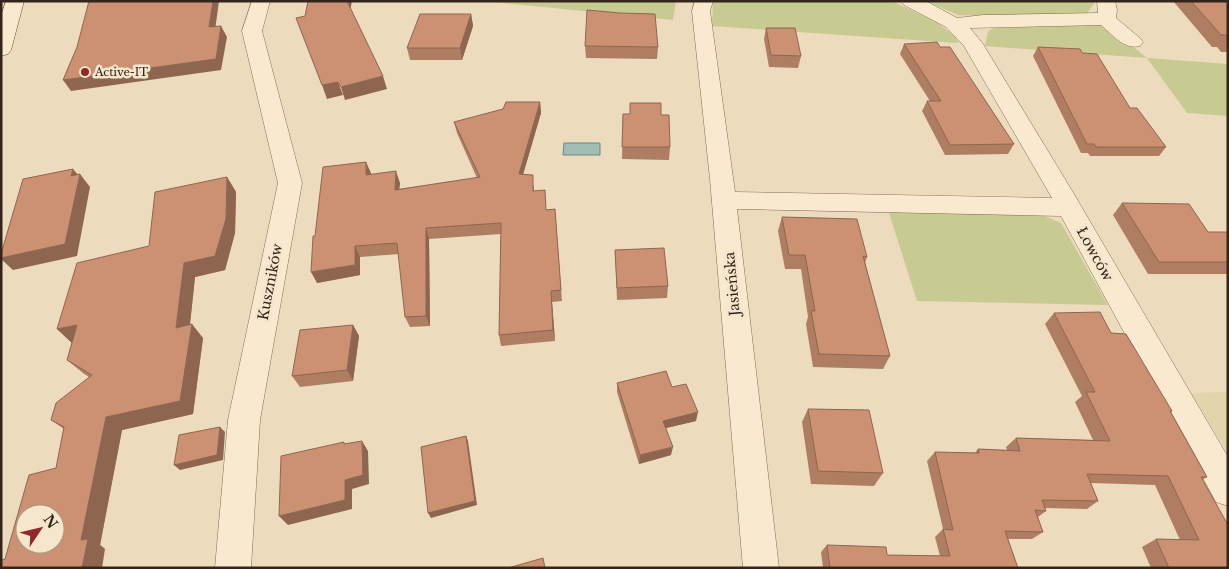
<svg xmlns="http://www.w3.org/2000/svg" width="1229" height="569" font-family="'Libre Baskerville',serif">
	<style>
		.farmland { fill: #e2d5aa }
		.green { fill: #c7ca91 }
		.water { fill: #a0beb3; stroke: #688b80 }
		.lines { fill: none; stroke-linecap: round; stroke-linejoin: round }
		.street-casing { stroke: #846c56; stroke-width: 1 }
		.secondary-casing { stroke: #664d3a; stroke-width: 1 }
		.street { fill: #f8e9cf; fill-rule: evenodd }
		.secondary { fill: #f8e9cf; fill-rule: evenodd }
		.wall { fill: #af7d62 }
		.shaded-wall { fill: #8e6650 }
		.building { fill: #cb9172; stroke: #8e6650; fill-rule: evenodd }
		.poi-dot { fill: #93272f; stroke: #f5e6cc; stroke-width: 2 }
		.labels { text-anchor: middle; stroke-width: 5; stroke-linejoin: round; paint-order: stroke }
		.far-poi-label { font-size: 11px; fill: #33251b; stroke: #f5e6cc; text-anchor: start }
		.street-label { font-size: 14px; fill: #33251b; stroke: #f5e6cc }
	</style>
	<rect width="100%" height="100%" fill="#eddbbd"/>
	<!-- farmland -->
	<path class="farmland" d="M 1228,392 L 1228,453 L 1191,393 Z"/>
	<!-- green -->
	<path class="green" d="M 483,1 L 676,1 L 673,20 Z
		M 713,1 L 892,1 L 936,22 L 955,36 L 958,43 L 712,26 Z
		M 926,1 L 1094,1 L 1095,2 L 1086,15 L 981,16 L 958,15 Z
		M 1098,24 L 1115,32 L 1147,58 L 1228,64 L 1228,116 L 1187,113 L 1147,58 L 985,46 L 988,32 L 996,25 Z
		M 889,213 L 1040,214 L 1061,223 L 1108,305 L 917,301 Z"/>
	<!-- water -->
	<path class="water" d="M 564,143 L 600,143 L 600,155 L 563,155 Z"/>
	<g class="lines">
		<!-- street casing -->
		<g class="street-casing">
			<path id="street" d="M 252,1 L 270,1 L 262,31 L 302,183 L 260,420 L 251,568 L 215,568 L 228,420 L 278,183 L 242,31 Z
				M 695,1 L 713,1 L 710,11 L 735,192 L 1052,198 L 964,46 L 946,27 L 904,5 L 901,1 L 926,1 L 957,18 L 983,15 L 1098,13 L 1097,1 L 1115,1 L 1117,10 L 1116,18 L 1140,38 L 1143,42 L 1140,46 C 1124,50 1113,35 1101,25 L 970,28 L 983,44 L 1071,189 L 1228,457 L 1228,506 L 1216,502 L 1061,216 L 737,209 L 779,568 L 743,568 L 710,179 L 692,11 Z"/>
		</g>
		<!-- secondary casing -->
		<g class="secondary-casing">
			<path id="secondary" d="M 6,1 L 24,1 L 11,50 L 8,54 L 1,56 L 1,16 Z"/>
		</g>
		<!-- street -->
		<use href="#street" class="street"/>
		<!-- secondary -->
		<use href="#secondary" class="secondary"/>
	</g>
	<!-- wall -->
	<path class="wall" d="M 1173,1 L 1228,1 L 1228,52 L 1221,52 L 1217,47 L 1212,47 Z
		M 471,14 L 473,26 L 462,60 L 410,60 L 407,48 Z
		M 766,28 L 801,56 L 798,68 L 769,67 L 764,39 Z
		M 904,44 L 1014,144 L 1008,154 L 945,155 L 922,111 L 927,101 L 930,101 L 900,54 Z
		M 585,46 L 658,47 L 657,59 L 586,58 Z
		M 1038,47 L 1082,53 L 1130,108 L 1166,147 L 1159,156 L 1090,156 L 1088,153 L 1081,153 L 1033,56 Z
		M 540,102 L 541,113 L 523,174 L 534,186 L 534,191 L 546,210 L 555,209 L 562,301 L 552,302 L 555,341 L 501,346 L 499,335 L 501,234 L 429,239 L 430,326 L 410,327 L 405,317 L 399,254 L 360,257 L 360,275 L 317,283 L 315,236 L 371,173 L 371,174 L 400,183 L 399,189 L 477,178 L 457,133 L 454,122 Z
		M 623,114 L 661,115 L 670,147 L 669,160 L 622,159 Z
		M 227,177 L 236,192 L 235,233 L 225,270 L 195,277 L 190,325 L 203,338 L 193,414 L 122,430 L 100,545 L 105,549 L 5,559 L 56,468 L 64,429 L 51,420 L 89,377 L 83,373 L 67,360 L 72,343 L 57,329 Z
		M 1122,203 L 1208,232 L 1228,232 L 1228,274 L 1148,274 L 1113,215 Z
		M 782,217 L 867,257 L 865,263 L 890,356 L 883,369 L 813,367 L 806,324 L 808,317 L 801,269 L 785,269 L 778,231 Z
		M 615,250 L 668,286 L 667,298 L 617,300 Z
		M 1054,313 L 1111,333 L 1172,411 L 1171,412 L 1207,477 L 1202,480 L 1228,568 L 1151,568 L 1142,547 L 1156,539 L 1180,540 L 1155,485 L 1091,483 L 1098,501 L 1087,509 L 1045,508 L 1046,511 L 1038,517 L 1043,532 L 1032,539 L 1008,539 L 1018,568 L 823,568 L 821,552 L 827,545 L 887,555 L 940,556 L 935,537 L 943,529 L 927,461 L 935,452 L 975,453 L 978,449 L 1007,450 L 1006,447 L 1016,438 L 1093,440 L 1075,402 L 1082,396 L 1045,324 Z
		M 353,325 L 359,336 L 353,381 L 300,387 L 292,376 Z
		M 617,383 L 672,387 L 696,421 L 666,428 L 671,455 L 639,464 L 617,392 Z
		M 808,409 L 883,473 L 874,486 L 811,484 L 802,422 Z"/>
	<!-- shaded-wall -->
	<path class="shaded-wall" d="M 213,1 L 219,1 L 214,38 L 209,27 Z
		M 347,1 L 352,1 L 350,12 Z
		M 471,14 L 473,26 L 462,60 L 460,48 Z
		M 221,26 L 227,37 L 221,70 L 71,91 L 63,80 Z
		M 383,76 L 387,89 L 345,100 L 341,87 Z
		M 338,82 L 343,95 L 327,99 L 322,85 Z
		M 540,102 L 541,113 L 520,185 L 519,174 Z
		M 366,162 L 371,173 L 370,186 L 366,175 Z
		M 73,169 L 80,177 L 80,174 L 90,187 L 77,256 L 13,270 L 1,259 L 1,258 L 71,176 Z
		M 396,171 L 400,183 L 398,201 L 395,190 Z
		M 227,177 L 236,192 L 235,233 L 225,270 L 195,277 L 188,341 L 176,328 L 184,263 Z
		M 426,228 L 429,239 L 430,326 L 426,316 Z
		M 355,246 L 360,257 L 360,275 L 317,283 L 311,272 Z
		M 551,291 L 552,302 L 555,341 L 553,330 Z
		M 192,324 L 203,338 L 193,414 L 122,430 L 100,545 L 105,549 L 102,568 L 82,568 L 81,540 L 106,417 Z
		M 77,325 L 72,343 L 57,329 Z
		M 353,325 L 359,336 L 353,381 L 347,370 Z
		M 698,412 L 696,421 L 662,429 L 663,421 Z
		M 220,427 L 225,432 L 223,460 L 180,470 L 174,465 Z
		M 466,436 L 468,441 L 477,505 L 431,518 L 428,513 Z
		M 362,441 L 368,451 L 369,484 L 352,489 L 352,509 L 288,525 L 279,516 Z
		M 673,447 L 671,455 L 639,464 L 640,455 Z"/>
	<!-- building -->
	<path class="building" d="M 89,1 L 213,1 L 209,27 L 221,26 L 216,59 L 63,80 L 77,47 Z
		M 308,1 L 347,1 L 383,76 L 341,87 L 338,82 L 322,85 L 296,18 L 305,16 Z
		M 1191,1 L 1228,1 L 1228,37 L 1226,35 L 1221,35 Z
		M 587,10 L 620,13 L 655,14 L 658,47 L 585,46 Z
		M 420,14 L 471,14 L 460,48 L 407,48 Z
		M 766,28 L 795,28 L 801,56 L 771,55 Z
		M 937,42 L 940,47 L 950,47 L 1014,144 L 950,145 L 927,101 L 941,101 L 904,44 Z
		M 1038,47 L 1080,49 L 1082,53 L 1097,54 L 1130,108 L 1137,108 L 1166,147 L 1096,147 L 1094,144 L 1087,144 Z
		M 506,102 L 540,102 L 519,174 L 533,175 L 533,191 L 545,190 L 546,210 L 555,209 L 561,290 L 551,291 L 553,330 L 499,335 L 501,223 L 426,228 L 426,316 L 405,317 L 397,243 L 355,246 L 355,265 L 311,272 L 313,236 L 315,236 L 323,167 L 366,162 L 366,175 L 396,171 L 395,190 L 480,177 L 454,122 L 503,109 Z
		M 630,103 L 661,103 L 661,115 L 669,115 L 670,147 L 622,147 L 623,114 L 630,114 Z
		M 73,169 L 71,176 L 80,174 L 65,244 L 1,258 L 1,254 L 23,179 Z
		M 227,177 L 226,219 L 215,256 L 184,263 L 176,328 L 192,324 L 180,401 L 106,417 L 81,540 L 88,539 L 82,568 L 1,568 L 1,560 L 5,559 L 29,475 L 56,468 L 64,427 L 51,420 L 56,403 L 92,375 L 67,360 L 77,325 L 57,329 L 77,263 L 149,246 L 155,192 ZM 25,514 L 55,514 L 55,544 L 25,544 Z
		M 1122,203 L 1189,204 L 1208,232 L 1228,232 L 1228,262 L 1159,262 Z
		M 782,217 L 857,219 L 867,257 L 863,256 L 890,356 L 819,354 L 811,311 L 815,311 L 805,255 L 789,255 Z
		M 664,248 L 668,286 L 617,288 L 615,250 Z
		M 1100,312 L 1111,333 L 1126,334 L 1172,411 L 1170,411 L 1207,477 L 1201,477 L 1228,525 L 1228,568 L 1169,568 L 1156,539 L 1199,540 L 1168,476 L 1087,474 L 1098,501 L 1042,500 L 1046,511 L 1035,510 L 1043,532 L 1005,531 L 1018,568 L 830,568 L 827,545 L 886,547 L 887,555 L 950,556 L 943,529 L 953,530 L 935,452 L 979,453 L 978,449 L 1020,451 L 1016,438 L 1110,441 L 1086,392 L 1095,392 L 1054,313 Z
		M 353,325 L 347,370 L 292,376 L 300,330 Z
		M 666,371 L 672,387 L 686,384 L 698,412 L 663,421 L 673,447 L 640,455 L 617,383 Z
		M 808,409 L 869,410 L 883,473 L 818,471 Z
		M 220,427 L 217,455 L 174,465 L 179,435 Z
		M 466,436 L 475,501 L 428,513 L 421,447 Z
		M 362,441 L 363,475 L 345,480 L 345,500 L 279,516 L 281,456 L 344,442 L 344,444 Z
		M 543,558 L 545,568 L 508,568 Z"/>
	<!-- markers -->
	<circle class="poi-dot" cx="85" cy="72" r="5"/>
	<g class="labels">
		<!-- far-poi labels -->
		<g class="far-poi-label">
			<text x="95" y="76">Active-IT</text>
		</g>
		<!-- street labels -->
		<g class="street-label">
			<text transform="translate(1095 254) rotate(61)" y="5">Łowców</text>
			<text transform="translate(270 282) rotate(-79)" y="5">Kuszników</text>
			<text transform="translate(732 284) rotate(-95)" y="5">Jasieńska</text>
		</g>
	</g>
	<!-- border -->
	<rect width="1229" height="569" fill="none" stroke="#33251b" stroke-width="5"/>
	<!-- north arrow -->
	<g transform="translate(40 529) rotate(55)"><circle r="24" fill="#f5e6cc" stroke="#a79985"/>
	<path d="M0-4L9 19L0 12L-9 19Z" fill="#93272f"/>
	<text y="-8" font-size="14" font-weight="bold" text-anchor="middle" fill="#33251b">N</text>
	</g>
</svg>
